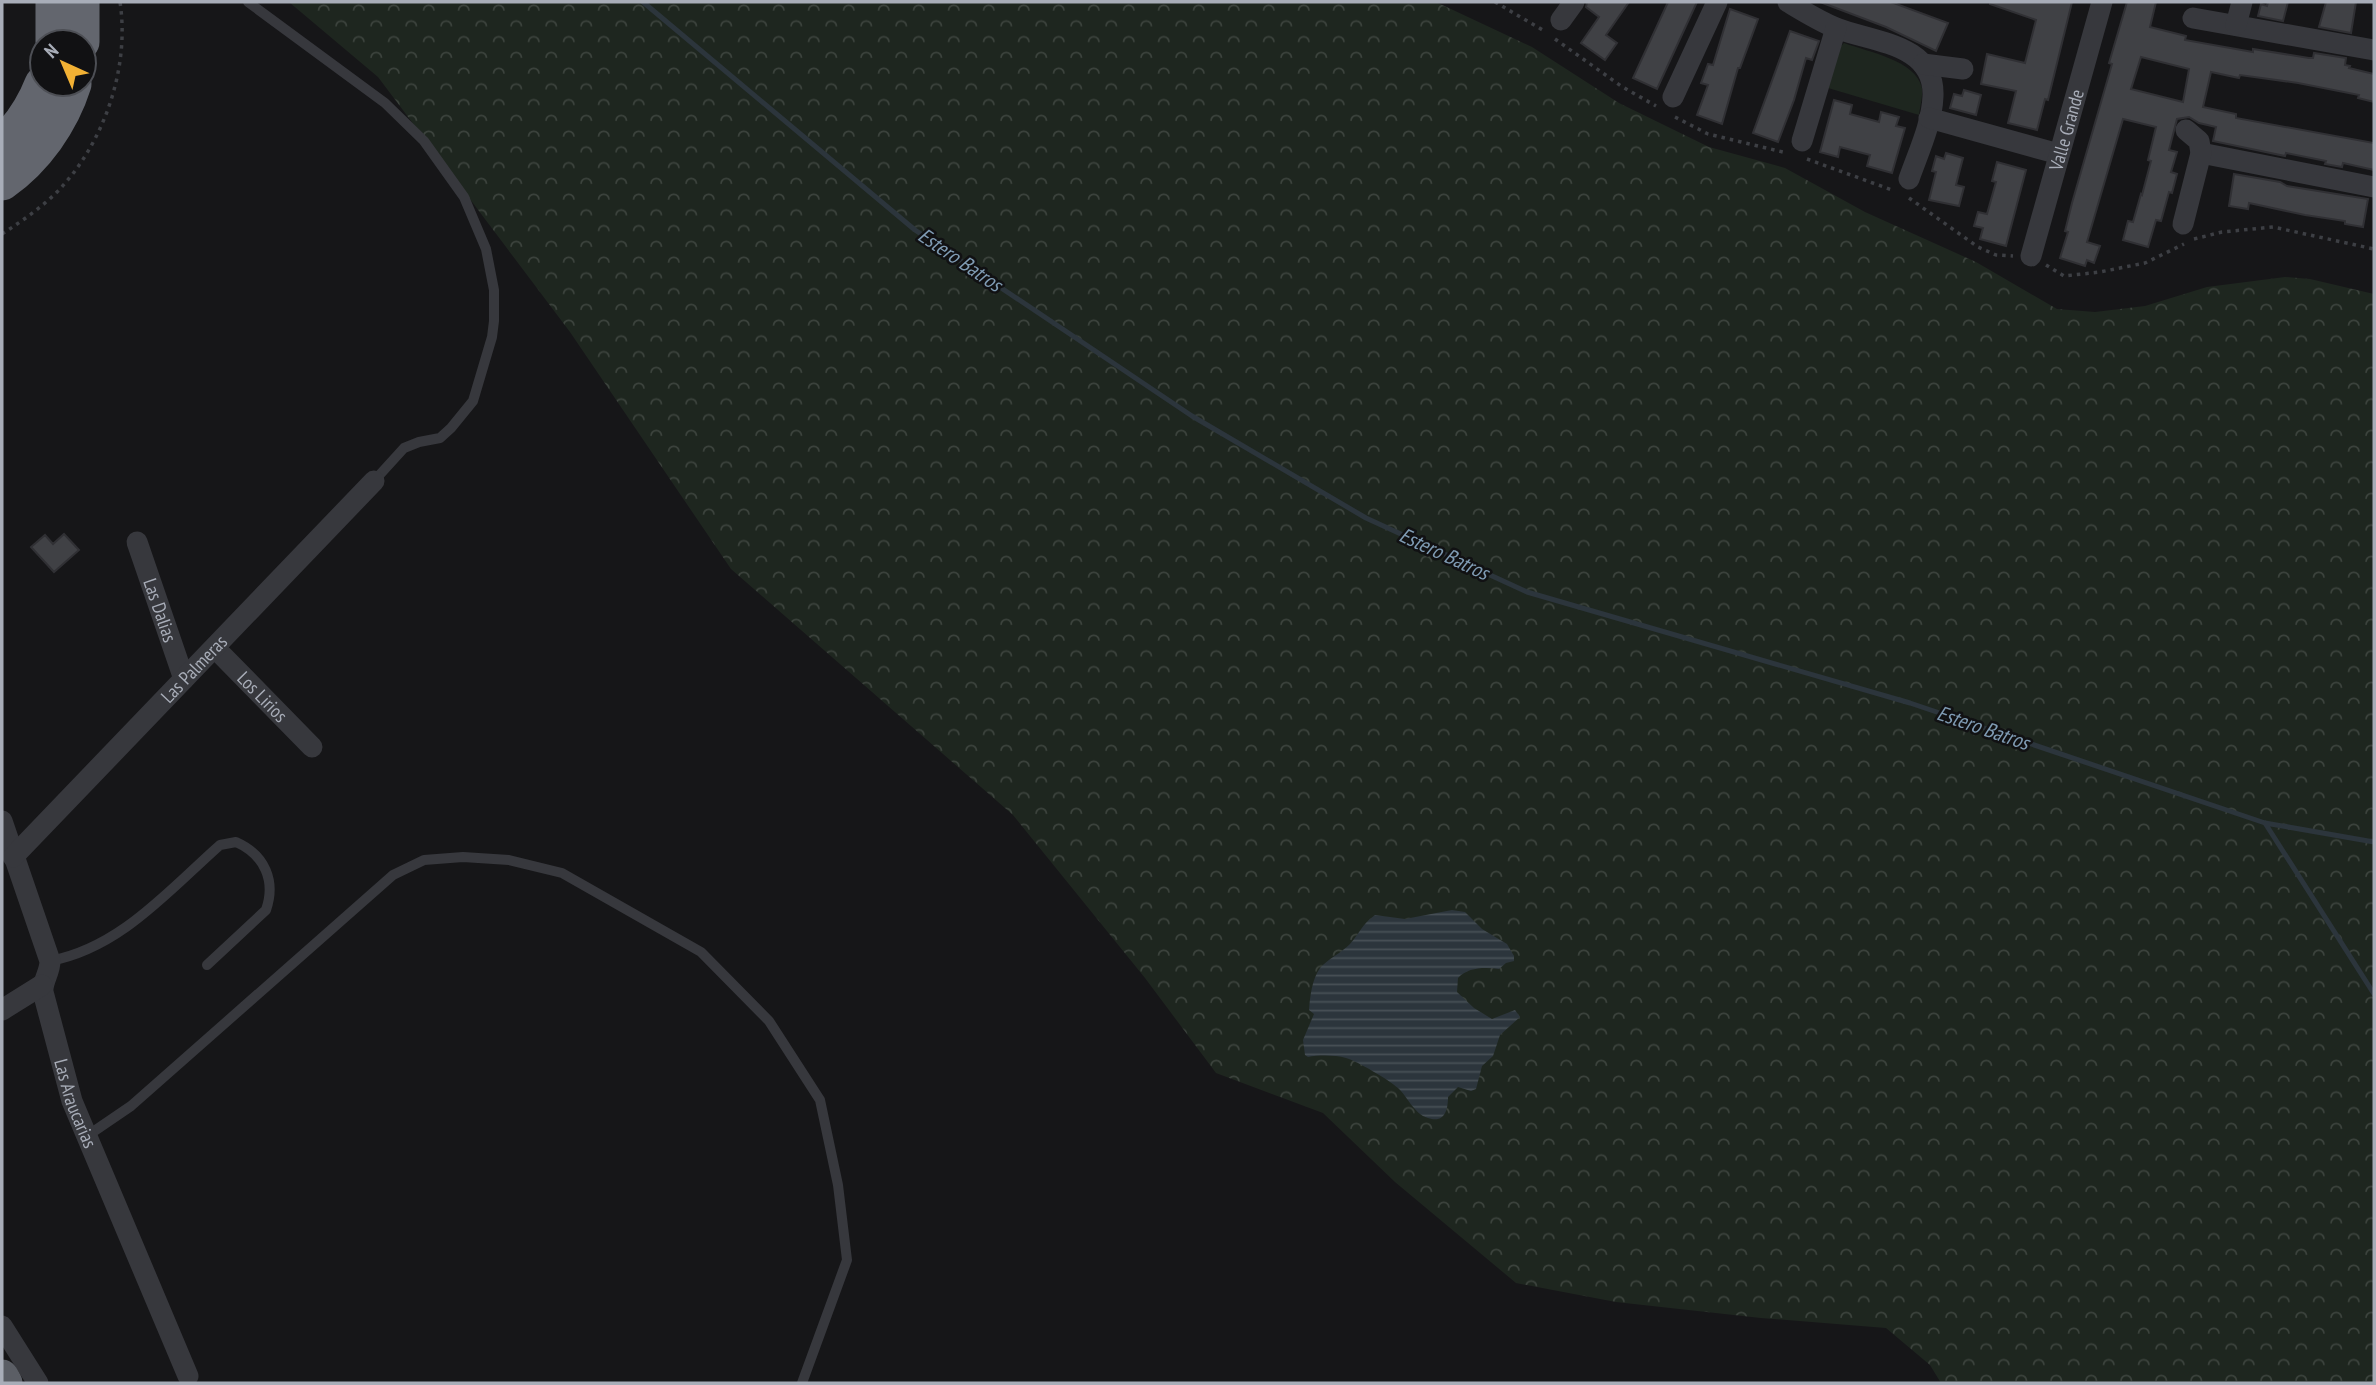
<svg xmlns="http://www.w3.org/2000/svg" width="2376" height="1385" font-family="'PT Sans Narrow',sans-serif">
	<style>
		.green { fill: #1e261f }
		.park { fill: url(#park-crowns) }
		.water { fill: url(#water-rules) }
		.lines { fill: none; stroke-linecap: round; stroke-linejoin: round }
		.stream { stroke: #2c353c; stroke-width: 5 }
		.building { fill: #404145; stroke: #303034; stroke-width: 2; fill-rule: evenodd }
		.path { stroke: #3d3f44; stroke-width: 3.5; stroke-dasharray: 3.5 5; stroke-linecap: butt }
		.service { stroke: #37383d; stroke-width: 10 }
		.minor { stroke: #37383d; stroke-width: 21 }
		.trunk { stroke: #5b5e65; stroke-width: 33 }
		.motorway { stroke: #63666e; stroke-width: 37 }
		.labels { text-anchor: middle; stroke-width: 5; stroke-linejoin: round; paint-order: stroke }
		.street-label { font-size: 19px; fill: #a8adb8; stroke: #111113 }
		.water-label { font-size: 21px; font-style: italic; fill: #7f9bb3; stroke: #111113 }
	</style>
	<defs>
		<pattern id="park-crowns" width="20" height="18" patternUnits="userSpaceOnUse" patternTransform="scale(1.75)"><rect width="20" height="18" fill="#1e261f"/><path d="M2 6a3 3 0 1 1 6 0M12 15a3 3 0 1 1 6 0" fill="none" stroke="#3c433d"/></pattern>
		<pattern id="water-rules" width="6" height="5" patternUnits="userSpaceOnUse" patternTransform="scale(1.75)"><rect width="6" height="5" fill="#2c353c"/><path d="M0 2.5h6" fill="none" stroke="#485056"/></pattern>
	</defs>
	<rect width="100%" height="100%" fill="#161618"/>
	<!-- green -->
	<path class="green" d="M 1844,43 C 1868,52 1916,60 1922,88 C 1923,96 1920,107 1919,115 L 1828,88 L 1841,46 Z"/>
	<!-- park -->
	<path class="park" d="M 289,2 L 1436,2 L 1532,47 L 1619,103 L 1709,147 L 1785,168 L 1865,212 L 1976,262 L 2057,309 L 2095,312 L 2145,306 L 2207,287 L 2285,277 L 2310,279 L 2374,294 L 2374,1383 L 1941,1383 L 1930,1365 L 1886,1328 L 1761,1318 L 1616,1302 L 1516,1283 L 1395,1182 L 1323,1113 L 1216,1073 L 1145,978 L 1013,815 L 731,569 L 570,332 L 378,77 Z"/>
	<!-- water -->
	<path class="water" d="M 1452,910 L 1465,912 L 1482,929 L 1507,944 L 1514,956 L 1514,961 L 1506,963 L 1499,969 C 1485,967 1468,967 1458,978 L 1457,992 L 1474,1008 L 1492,1019 L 1515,1010 L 1520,1017 L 1500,1035 L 1493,1056 L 1482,1066 L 1476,1089 L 1471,1091 L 1458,1087 L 1448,1097 C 1448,1109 1445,1124 1428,1118 C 1414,1114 1408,1097 1398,1088 C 1389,1080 1357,1061 1346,1058 C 1335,1055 1319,1055 1308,1057 L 1305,1055 L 1303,1040 L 1314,1014 L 1309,1010 C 1310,997 1312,979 1320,968 C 1328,959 1341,953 1350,944 C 1360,933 1361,925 1375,915 L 1405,919 Z"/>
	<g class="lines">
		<!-- stream -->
		<path class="stream" d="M 643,2 L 915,230 L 1192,416 L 1366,518 L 1527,592 L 1910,703 L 2265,823 L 2374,842
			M 2265,823 L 2374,994"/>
	</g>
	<!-- building -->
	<path class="building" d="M 1587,2 L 1629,2 L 1606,35 L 1617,43 L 1605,60 L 1581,43 L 1599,17 L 1586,7 Z
		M 1668,2 L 1697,2 L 1657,89 L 1633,78 Z
		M 1820,2 L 1891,2 L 1948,23 L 1936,51 L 1886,27 Z
		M 1990,2 L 2072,2 L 2048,100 L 2045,99 L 2037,130 L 2008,123 L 2016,91 L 1981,84 L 1987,54 L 2025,63 L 2036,20 L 1990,4 Z
		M 2127,2 L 2156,2 L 2150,27 L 2186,36 L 2185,40 L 2253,52 L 2253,49 L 2309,58 L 2313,58 L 2314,53 L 2346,58 L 2345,65 L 2350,66 L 2349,68 L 2374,74 L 2374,102 L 2358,98 L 2359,95 L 2298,83 L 2240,75 L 2239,78 L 2211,72 L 2203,107 L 2236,114 L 2236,118 L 2374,143 L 2374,170 L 2343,163 L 2342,167 L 2325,164 L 2326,161 L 2286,153 L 2285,156 L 2213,141 L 2216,127 L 2199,123 L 2189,117 L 2177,119 L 2169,150 L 2177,152 L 2171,172 L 2177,174 L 2172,193 L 2169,192 L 2161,221 L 2156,220 L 2148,247 L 2123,240 L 2128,221 L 2133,222 L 2141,194 L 2142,195 L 2151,161 L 2148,160 L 2156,127 L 2123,119 L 2087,242 L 2100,246 L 2094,263 L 2087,260 L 2085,266 L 2060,258 L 2068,232 L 2065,231 L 2072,203 L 2112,64 L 2109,63 ZM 2141,57 L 2189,69 L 2183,102 L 2131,89 Z
		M 2268,2 L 2288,2 L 2283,21 L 2258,16 L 2261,4 L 2267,6 Z
		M 2326,2 L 2356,2 L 2351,33 L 2319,27 Z
		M 1730,9 L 1758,19 L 1740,68 L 1738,68 L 1722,124 L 1697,115 L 1708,85 L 1701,83 L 1708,64 L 1713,65 Z
		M 1790,31 L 1819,41 L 1812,60 L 1806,58 L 1794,100 L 1778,142 L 1753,133 Z
		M 1964,90 L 1981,95 L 1976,115 L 1950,108 L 1954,94 L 1962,96 Z
		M 1834,100 L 1852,105 L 1850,114 L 1879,122 L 1881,112 L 1899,117 L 1896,126 L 1905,128 L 1892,173 L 1867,166 L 1870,155 L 1840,147 L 1838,157 L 1820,152 Z
		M 1946,153 L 1963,158 L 1956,185 L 1964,187 L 1959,206 L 1929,200 L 1936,172 L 1932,171 L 1936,156 L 1944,159 Z
		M 1997,162 L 2026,170 L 2006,246 L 1980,239 L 1983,228 L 1974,226 L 1978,212 L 1987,214 L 1996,182 L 1992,181 Z
		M 2234,174 L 2280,182 L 2287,186 L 2368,199 L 2363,227 L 2345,224 L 2345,221 L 2305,215 L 2249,203 L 2248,209 L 2229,206 Z
		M 64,534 L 79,550 L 54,572 L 31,547 L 45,535 L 53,544 Z"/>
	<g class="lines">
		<!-- path -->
		<path class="path" d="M 1495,2 L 1546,32
			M 1555,39 L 1621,86 L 1656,106
			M 1675,117 L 1708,134 L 1787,153
			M 1807,159 L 1892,190
			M 1909,198 L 1978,247 L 1996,255 L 2013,256
			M 2,234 C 22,221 41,208 58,191 C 104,143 130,68 120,2
			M 2194,239 L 2222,232 L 2273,227 L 2374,249
			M 2046,265 L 2064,276 L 2100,272 L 2145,263 L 2184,244"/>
		<!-- service -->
		<path class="service" d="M 248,2 L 385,103 L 424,141 L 464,197 L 486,249 L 494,290 L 494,321 L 492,337 L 473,401 L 451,428 L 440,438 L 419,442 L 404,448 L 374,481
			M 50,961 C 120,948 168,891 220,845 L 236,842 C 265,855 276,881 266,910 L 207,965
			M 87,1136 L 131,1106 L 393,875 L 424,860 L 463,857 L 509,860 L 562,873 L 701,952 L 769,1021 L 820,1100 L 838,1185 L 847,1260 L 802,1383"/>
		<!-- minor -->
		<g class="minor">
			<path d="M 1788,2 C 1803,11 1819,21 1836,28 C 1871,42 1935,43 1933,96 C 1932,124 1918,153 1909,179"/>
			<path d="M 2193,18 L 2374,50"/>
			<path d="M 1561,20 L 1574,2"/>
			<path d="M 2236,25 L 2242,2"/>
			<path d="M 1923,64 L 1963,69"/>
			<path d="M 1673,97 L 1717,2"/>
			<path d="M 1929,118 L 2059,154"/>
			<path d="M 1802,141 L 1836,28"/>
			<path d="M 2201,153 L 2374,187"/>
			<path d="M 2183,224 L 2201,153 L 2199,141 L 2186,130"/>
			<path id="s1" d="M 2031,256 L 2102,2"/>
			<path id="s2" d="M 137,542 L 184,679"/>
			<path id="s3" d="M 215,648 L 312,747"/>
			<path id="s4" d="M 2,821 L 50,961 C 50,973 42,981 43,992 L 72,1101 L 188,1376"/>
			<path id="s5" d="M 13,857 L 374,481"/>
			<path d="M 2,1010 L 42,985"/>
			<path d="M 2,1326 L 38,1383"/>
		</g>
		<!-- trunk -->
		<path class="trunk" d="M 2,1376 L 6,1383"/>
		<!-- motorway -->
		<path class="motorway" d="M 81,2 L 81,42
			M 54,42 L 54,2
			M 2,145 C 20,128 34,107 43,84
			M 2,182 C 35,159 61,122 73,84"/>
	</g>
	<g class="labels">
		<!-- street labels -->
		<g class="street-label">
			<text dy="7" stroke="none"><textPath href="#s1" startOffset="131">Valle Grande</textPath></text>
			<text dy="7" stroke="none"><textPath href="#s2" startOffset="72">Las Dalias</textPath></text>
			<text dy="7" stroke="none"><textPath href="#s5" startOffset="261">Las Palmeras</textPath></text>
			<text dy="7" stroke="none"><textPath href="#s3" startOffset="68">Los Lirios</textPath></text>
			<text dy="7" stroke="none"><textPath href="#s4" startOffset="296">Las Araucarias</textPath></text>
		</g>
		<!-- water labels -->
		<g class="water-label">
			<text transform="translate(960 260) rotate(34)" y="7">Estero Batros</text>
			<text transform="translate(1444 554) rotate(25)" y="7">Estero Batros</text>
			<text transform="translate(1983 728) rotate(19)" y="7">Estero Batros</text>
		</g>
	</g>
	<!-- border -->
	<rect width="2376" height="1385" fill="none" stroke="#a8adb8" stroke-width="7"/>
	<!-- north arrow -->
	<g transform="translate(63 63) rotate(316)"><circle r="33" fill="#111113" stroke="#4d4f55" stroke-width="2"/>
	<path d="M0-5L12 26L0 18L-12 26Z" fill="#f2b134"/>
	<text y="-10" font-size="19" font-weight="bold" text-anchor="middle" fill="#a8adb8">N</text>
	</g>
</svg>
